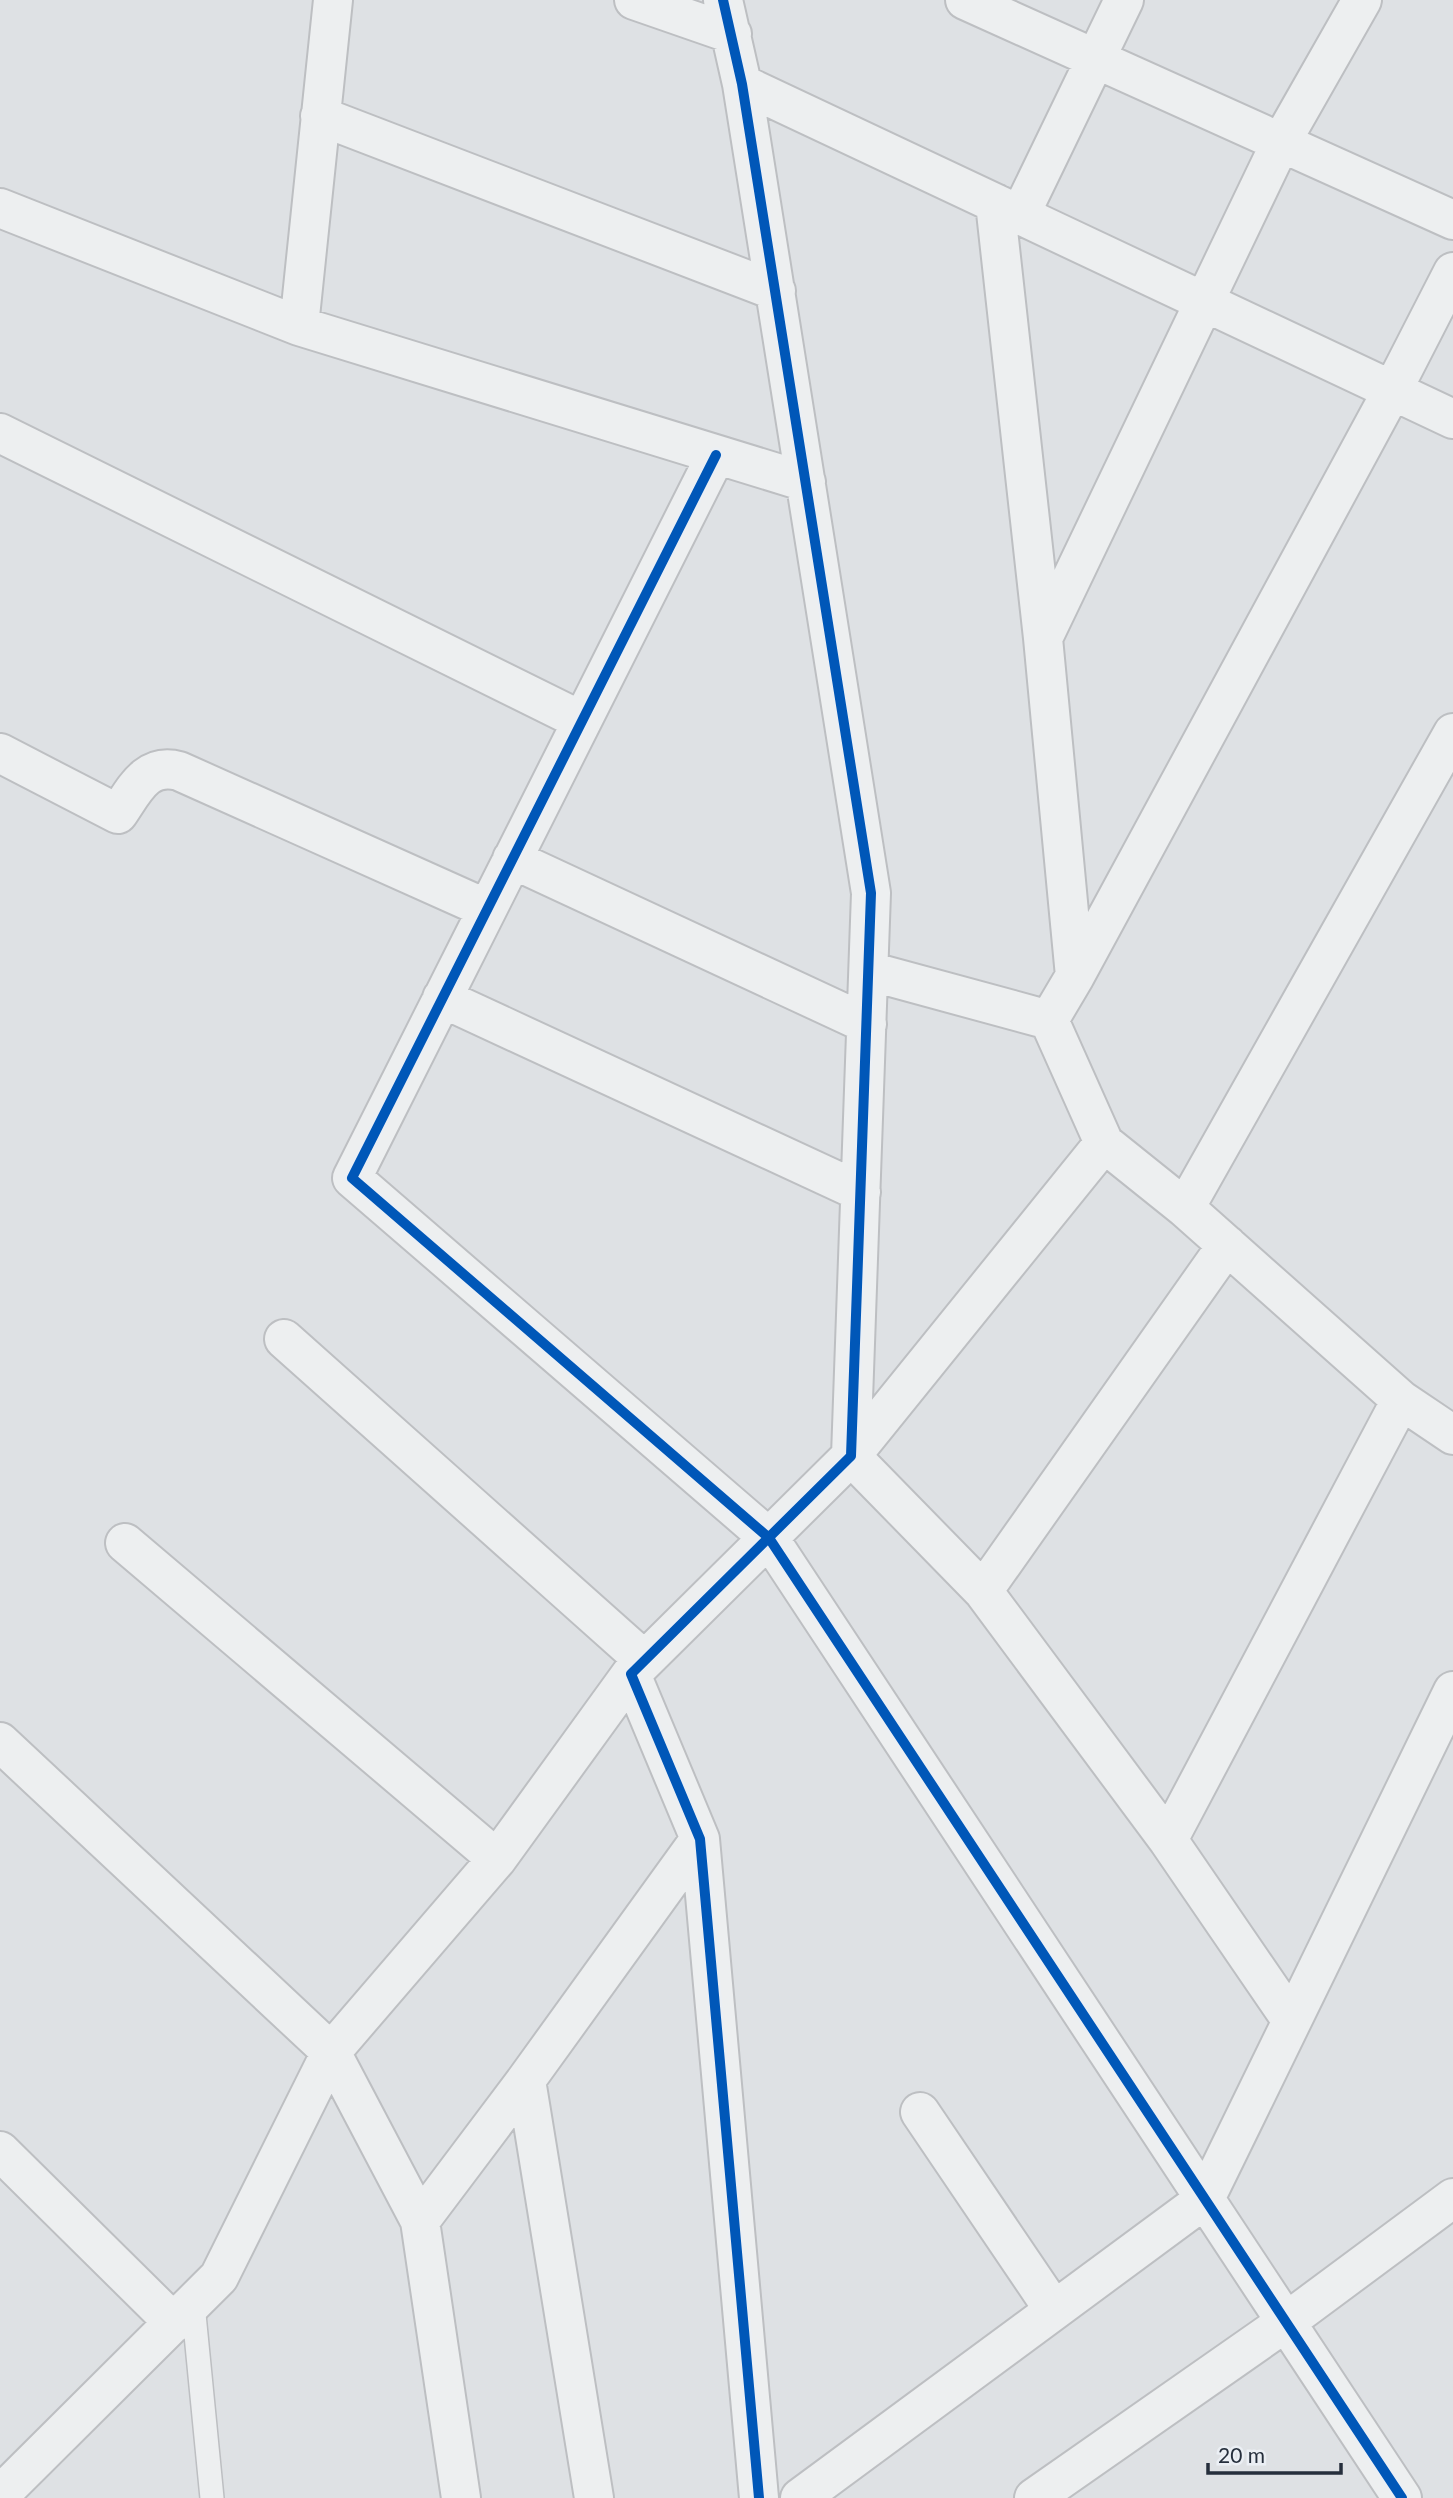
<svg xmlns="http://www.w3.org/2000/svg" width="1453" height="2498" font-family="Lato,sans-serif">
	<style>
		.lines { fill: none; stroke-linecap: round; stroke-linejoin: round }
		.service-casing { stroke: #bdbfc2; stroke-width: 26 }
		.minor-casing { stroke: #bdbfc2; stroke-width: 42 }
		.service { stroke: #edeff0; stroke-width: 23 }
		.minor { stroke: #edeff0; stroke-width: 38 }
		.cycleway-casing { stroke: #ebeff4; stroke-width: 15 }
		.cycleway { stroke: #0057b8; stroke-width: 10 }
	</style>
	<rect width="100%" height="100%" fill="#dee1e4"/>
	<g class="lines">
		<!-- service casing -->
		<g class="service-casing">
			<path id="service" d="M 193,2304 L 212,2498"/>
		</g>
		<!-- minor casing -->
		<g class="minor-casing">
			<path id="minor" d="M 634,0 L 732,34
				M 723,0 L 742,84 L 871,893 L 851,1456 L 631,1674 L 700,1839 L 759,2498
				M 965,0 L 1453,220
				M 742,84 L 1453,419
				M 320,116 L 776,291
				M 995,203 L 1043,638 L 1075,976 L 1049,1020
				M 0,208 L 299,326 L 806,482
				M 1020,215 L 1124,0
				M 299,326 L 333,0
				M 0,433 L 582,721
				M 716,455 L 352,1178 L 769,1538 L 1402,2498
				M 1043,638 L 1280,144 L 1362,0
				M 0,753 L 118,814 C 134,791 146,762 179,771 L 487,909
				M 512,859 L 867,1024
				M 869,971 L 1049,1020 L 1104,1143 L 1185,1208 L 1401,1400 L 1453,1435
				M 1075,976 L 1392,391 L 1453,272
				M 442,998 L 861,1192
				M 1104,1143 L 851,1456 L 983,1591 L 1168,1840 L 1292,2021
				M 1185,1208 L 1453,733
				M 284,1339 L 644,1660
				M 125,1543 L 497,1859
				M 983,1591 L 1227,1245
				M 0,1742 L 331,2052 L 420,2221 L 461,2498
				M 1168,1840 L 1401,1400
				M 526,2080 L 594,2498
				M 920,2112 L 1054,2310
				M 0,2151 L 174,2323
				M 420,2221 L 526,2080 L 700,1839
				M 0,2495 L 219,2277 L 331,2052 L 497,1859 L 631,1674
				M 800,2498 L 1205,2199 L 1453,1691
				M 1034,2498 L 1286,2322 L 1453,2198"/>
		</g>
		<!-- service -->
		<use href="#service" class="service"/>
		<!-- minor -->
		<use href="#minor" class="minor"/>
		<!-- cycleway casing -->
		<g class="cycleway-casing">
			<path id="cycleway" d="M 723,0 L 742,84 L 871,893 L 851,1456 L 631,1674 L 700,1839 L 759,2498
				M 716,455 L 352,1178 L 769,1538 L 1402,2498"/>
		</g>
		<!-- cycleway -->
		<use href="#cycleway" class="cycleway"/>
	</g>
	<!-- scale -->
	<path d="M1208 2463v10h133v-10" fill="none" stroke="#262f3c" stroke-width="3.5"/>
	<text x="1218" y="2463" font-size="21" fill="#262f3c" stroke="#ebeff4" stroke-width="5" paint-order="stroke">20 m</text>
</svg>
